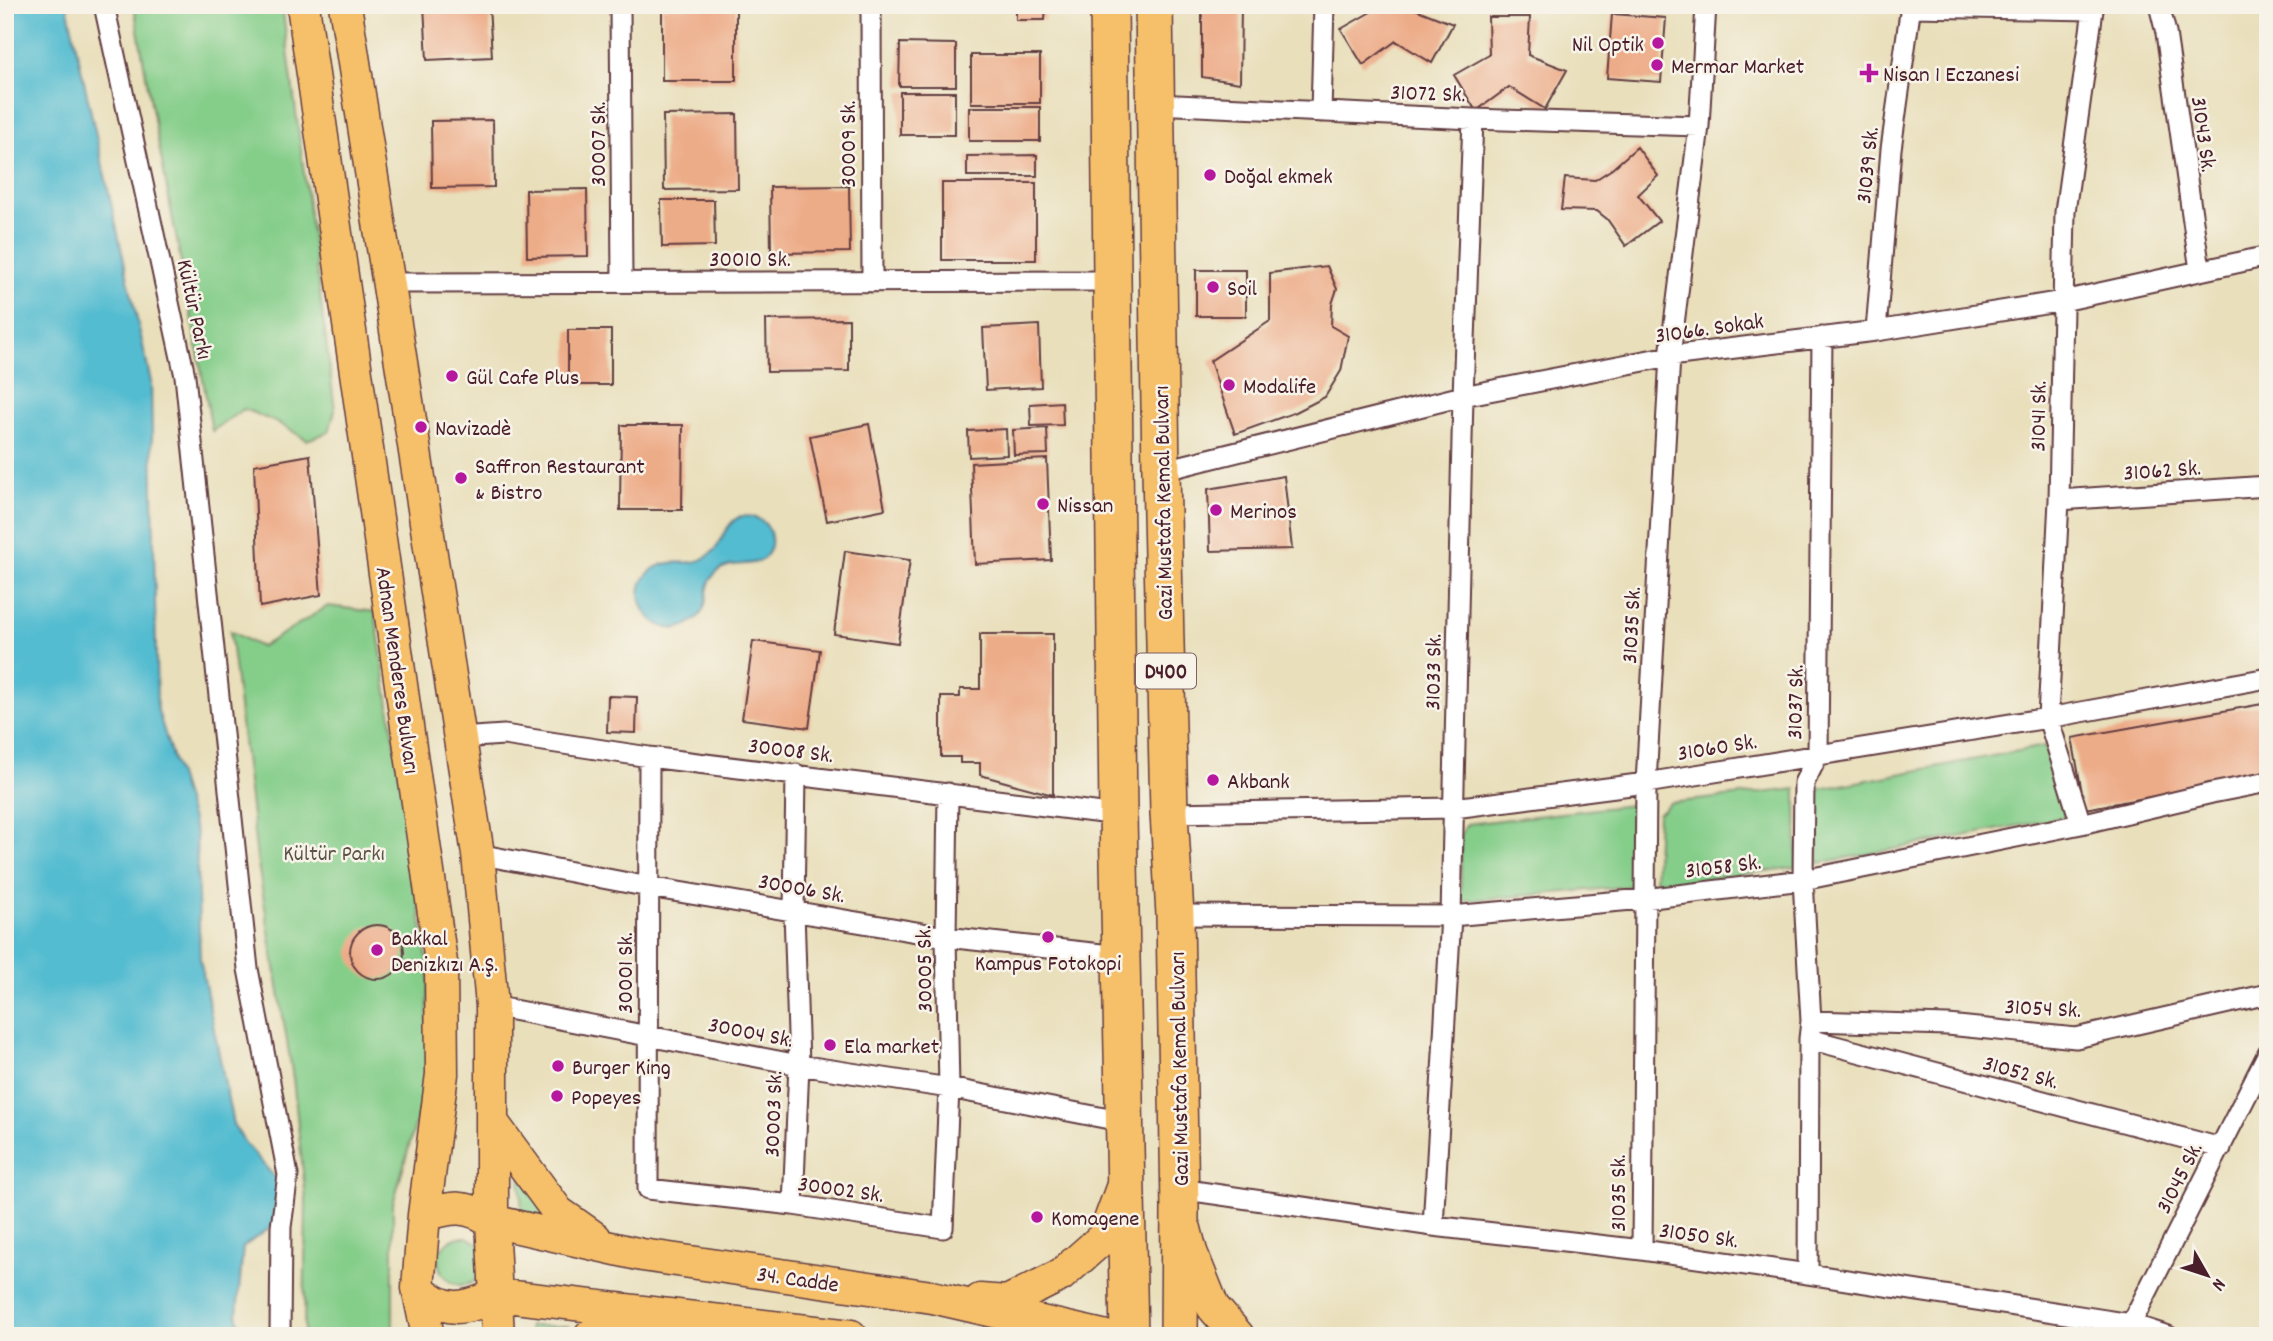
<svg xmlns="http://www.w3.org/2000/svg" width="2273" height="1341" font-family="Dekko,sans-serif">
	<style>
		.green { fill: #85ce8a; stroke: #68765a; stroke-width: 2 }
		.water { fill: #53bcd0; stroke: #4e6e7e; stroke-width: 2 }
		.building { fill: #edac88 }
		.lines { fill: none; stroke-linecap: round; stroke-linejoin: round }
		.street-casing { stroke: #623c41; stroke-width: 23 }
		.primary-casing { stroke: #623c41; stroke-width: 35 }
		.highway-casing { stroke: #623c41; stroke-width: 40 }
		.street { stroke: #fff; stroke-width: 19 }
		.primary { stroke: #f6c06b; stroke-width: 32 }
		.highway { stroke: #f6c06b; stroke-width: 37 }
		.poi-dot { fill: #b5179e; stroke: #f7f3e8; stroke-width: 2.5 }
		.labels { text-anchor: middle; stroke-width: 5; stroke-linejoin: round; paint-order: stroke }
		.shield { fill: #f7f3e8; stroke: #7e5f64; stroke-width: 2 }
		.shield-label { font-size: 21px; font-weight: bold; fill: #4a1f2b }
		.poi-label { font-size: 23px; fill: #4a1f2b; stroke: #f7f3e8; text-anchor: start }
		.street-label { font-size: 23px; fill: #4a1f2b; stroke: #f7f3e8 }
		.park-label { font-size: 23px; fill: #5c5448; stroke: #f7f3e8 }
	</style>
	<rect width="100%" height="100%" fill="#f7f3e8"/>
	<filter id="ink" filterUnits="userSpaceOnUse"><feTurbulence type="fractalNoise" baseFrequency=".0143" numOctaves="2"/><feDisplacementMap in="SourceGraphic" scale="14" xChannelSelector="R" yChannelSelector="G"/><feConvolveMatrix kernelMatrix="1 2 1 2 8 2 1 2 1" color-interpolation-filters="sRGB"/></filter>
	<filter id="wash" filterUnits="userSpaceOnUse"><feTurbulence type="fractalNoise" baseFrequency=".00686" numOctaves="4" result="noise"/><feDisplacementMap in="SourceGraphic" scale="28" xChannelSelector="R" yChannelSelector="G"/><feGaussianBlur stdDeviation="1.57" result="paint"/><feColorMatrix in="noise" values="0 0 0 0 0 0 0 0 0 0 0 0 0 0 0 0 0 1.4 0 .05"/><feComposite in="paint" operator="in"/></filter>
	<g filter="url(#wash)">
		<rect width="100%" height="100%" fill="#e9dfbb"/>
		<!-- green -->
		<path class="green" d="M 134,5 L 282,5 L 335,410 L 329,432 L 307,440 L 280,424 L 244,409 L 212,431 C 188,289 157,148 134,5 Z
			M 328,606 L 375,612 L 429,973 L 425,1089 L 393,1204 L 393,1336 L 304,1336 L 306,1201 L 293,1078 L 257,858 L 230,631 L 261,647 Z
			M 2045,746 L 2065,817 L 1819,863 L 1815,790 Z
			M 1796,789 L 1797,867 L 1655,886 L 1658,814 L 1670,803 Z
			M 1631,805 L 1636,810 L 1635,886 L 1461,901 L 1461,834 L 1467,824 Z
			M 520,1176 L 559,1223 L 522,1214 Z
			M 459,1237 L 467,1237 L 481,1245 L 482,1275 C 450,1308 415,1250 459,1237 Z
			M 529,1326 L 568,1326 L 562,1336 L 531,1336 Z"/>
		<!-- water -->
		<path class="water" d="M 5,5 L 67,5 L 151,382 L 157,708 L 196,833 L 200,959 L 233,1124 L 245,1143 L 278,1181 L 274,1225 L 243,1247 L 237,1314 L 242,1336 L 5,1336 Z
			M 741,516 C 751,516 759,517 766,525 C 770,530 772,538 771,545 C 765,574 735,557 718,571 C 708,579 708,588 706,600 C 705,609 700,617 692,622 C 659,646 620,596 652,570 C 669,556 690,569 708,556 C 725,544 721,526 741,516 Z"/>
		<g id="blocks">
			<!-- building -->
			<path class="building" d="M 424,5 L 489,5 L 492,57 L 427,60 Z
				M 1016,5 L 1046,5 L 1045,20 L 1016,20 Z
				M 1202,5 L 1241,5 L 1240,83 L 1202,77 Z
				M 1376,5 L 1415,5 L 1415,9 L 1453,24 L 1432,63 L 1396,41 L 1363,65 L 1341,29 L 1376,9 Z
				M 736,6 L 736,81 L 662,81 L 662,7 Z
				M 1612,14 L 1666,18 L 1661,82 L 1607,78 Z
				M 1488,17 L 1530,17 L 1528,55 L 1567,70 L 1545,109 L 1509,87 L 1476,111 L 1454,75 L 1489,55 Z
				M 900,43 L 956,44 L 956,86 L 899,86 Z
				M 971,55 L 1040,55 L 1040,103 L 971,103 Z
				M 900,92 L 955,92 L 955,135 L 900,135 Z
				M 969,107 L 1040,107 L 1040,141 L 969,141 Z
				M 737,114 L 738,189 L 664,190 L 663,115 Z
				M 493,120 L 494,187 L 432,188 L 431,121 Z
				M 1637,147 L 1658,176 L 1638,195 L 1659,221 L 1626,246 L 1607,219 L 1597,211 L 1561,210 L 1565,178 L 1595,180 L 1612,169 Z
				M 1037,155 L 1037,176 L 967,176 L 967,156 Z
				M 942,183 L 1036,183 L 1036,260 L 942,260 Z
				M 849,186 L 850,252 L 771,253 L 770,187 Z
				M 587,189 L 588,256 L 527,257 L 526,190 Z
				M 661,200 L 714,200 L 715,246 L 662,247 Z
				M 1327,266 L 1337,289 L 1332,304 L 1331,326 L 1348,336 L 1341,371 L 1325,397 L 1296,412 L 1235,434 L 1210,361 L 1270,321 L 1270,273 Z
				M 1196,270 L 1246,270 L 1246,316 L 1196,316 Z
				M 849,319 L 849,371 L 767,372 L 766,320 Z
				M 1039,325 L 1041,387 L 986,390 L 983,328 Z
				M 568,330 L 611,330 L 611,385 L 568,385 Z
				M 1062,402 L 1063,425 L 1031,426 L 1030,404 Z
				M 869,424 L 885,509 L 827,521 L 810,436 Z
				M 621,425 L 683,425 L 682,510 L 620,510 Z
				M 1047,428 L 1048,454 L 1014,455 L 1013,430 Z
				M 1006,429 L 1007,455 L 969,457 L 968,431 Z
				M 310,455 L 321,595 L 260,607 L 254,465 Z
				M 1047,459 L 1051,560 L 975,564 L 971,463 Z
				M 1284,476 L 1292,549 L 1210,551 L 1208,489 Z
				M 845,551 L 910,560 L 898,643 L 834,634 Z
				M 980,634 L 1053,634 L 1053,795 L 980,775 L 980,763 L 960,763 L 960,757 L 941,757 L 941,697 L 960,697 L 960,689 L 980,689 Z
				M 753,641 L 820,650 L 809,728 L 742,719 Z
				M 608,696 L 637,697 L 636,733 L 607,732 Z
				M 2268,703 L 2268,775 L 2085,809 L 2072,738 Z
				M350 952a27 27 0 1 1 54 0a27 27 0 1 1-54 0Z
				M 637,1328 L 686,1334 L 686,1336 L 614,1336 Z"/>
		</g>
	</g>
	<g filter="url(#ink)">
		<use href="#blocks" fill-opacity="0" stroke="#623c41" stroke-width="2"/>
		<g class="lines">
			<!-- street casing -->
			<g class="street-casing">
				<path id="street" d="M 104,5 L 185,376 L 248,969 L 288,1175 L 281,1227 L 280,1336
					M 620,5 L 622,282
					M 871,5 L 872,282
					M 2159,5 L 2166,33 L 2200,270
					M 1911,7 L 2093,10
					M 1156,104 L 1473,119 L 1699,126
					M 1321,112 L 1324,5
					M 389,283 L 1111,281
					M 1876,331 L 1891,149 L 1911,5
					M 1161,471 L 1463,396 L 1670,356 L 1876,331 L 2063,301 L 2268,256
					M 2059,500 L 2268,486
					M 459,738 L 504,735 L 649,757 L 1118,815
					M 649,757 L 648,1189 L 793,1205 L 943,1228 L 949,1088 L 946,937 L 948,793
					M 1169,813 L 1454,808 L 1646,783 L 2048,718 L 2268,678
					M 2081,824 L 2048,718 L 2059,500 L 2065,212 L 2093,10 L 2095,5
					M 478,854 L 649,887 L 946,937 L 1120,956
					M 1175,915 L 1451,916 L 1644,899 L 1803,880 L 2081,824 L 2212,793 L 2268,782
					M 492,1006 L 799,1065 L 949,1088 L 1125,1122
					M 1811,1021 L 1948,1025 L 2076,1038 L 2268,994
					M 1809,1039 L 2221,1148
					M 1180,1189 L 1433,1226 L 1642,1250 L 1808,1274 L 2131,1324 L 2168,1336
					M 793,1205 L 799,1065 L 794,911 L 796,774
					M 1433,1226 L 1451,916 L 1463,396 L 1473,119
					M 1642,1250 L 1646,783 L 1670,356 L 1699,126 L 1706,5
					M 1808,1274 L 1809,1039 L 1811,1021 L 1803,880 L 1804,783 L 1818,755 L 1822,337
					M 2131,1324 L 2268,1053"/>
			</g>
			<!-- primary casing -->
			<g class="primary-casing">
				<path id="primary" d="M 303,5 L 441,962 L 442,1074 L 424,1215 L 418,1288 L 428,1336
					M 345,5 L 478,854 L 492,1006 L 492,1221 L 498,1336
					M 492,1122 L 558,1212 L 595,1238
					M 424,1215 C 452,1207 466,1204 492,1221 L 642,1255 L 932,1297 L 1103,1336
					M 1185,1229 L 1191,1252 L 1213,1307 L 1238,1336
					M 418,1288 C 445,1314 464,1310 496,1295 L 851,1336
					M 980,1300 L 1007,1302 L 1061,1275 L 1104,1237 L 1123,1185
					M 590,1336 L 644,1315"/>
			</g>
			<!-- highway casing -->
			<g class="highway-casing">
				<path id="highway" d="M 1109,5 L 1118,815 L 1129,1336
					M 1154,5 L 1161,471 L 1169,813 L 1175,915 L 1180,1209 L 1179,1336"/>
			</g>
			<!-- street -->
			<use href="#street" class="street"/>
			<!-- primary -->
			<use href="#primary" class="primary"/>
			<!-- highway -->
			<use href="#highway" class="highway"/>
		</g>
	</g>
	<!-- markers -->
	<g class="poi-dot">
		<circle cx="1658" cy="43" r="7"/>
		<circle cx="1657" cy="65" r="7"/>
		<path d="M1865.5 62.5h7v7h7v7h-7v7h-7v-7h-7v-7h7z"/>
		<circle cx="1210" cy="175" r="7"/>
		<circle cx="1213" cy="287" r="7"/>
		<circle cx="452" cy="376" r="7"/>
		<circle cx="1229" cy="385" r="7"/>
		<circle cx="421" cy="427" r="7"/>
		<circle cx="461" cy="478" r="7"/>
		<circle cx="1043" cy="504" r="7"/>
		<circle cx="1216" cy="510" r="7"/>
		<circle cx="1213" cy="780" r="7"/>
		<circle cx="1048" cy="937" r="7"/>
		<circle cx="377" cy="950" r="7"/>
		<circle cx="830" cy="1045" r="7"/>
		<circle cx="558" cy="1066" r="7"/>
		<circle cx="557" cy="1096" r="7"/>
		<circle cx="1037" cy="1217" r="7"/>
	</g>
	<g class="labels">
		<!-- shield labels -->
		<rect class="shield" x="1136" y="653.5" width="60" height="35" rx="5"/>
		<g class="shield-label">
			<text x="1166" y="678">D400</text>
		</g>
		<!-- poi labels -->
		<g class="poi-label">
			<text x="1644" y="51" text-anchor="end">Nil Optik</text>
			<text x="1671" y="73">Mermar Market</text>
			<text x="1883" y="81">Nisan 1 Eczanesi</text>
			<text x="1224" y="183">Doğal ekmek</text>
			<text x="1227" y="295">Soil</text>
			<text x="466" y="384">Gül Cafe Plus</text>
			<text x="1243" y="393">Modalife</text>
			<text x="435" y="435">Navizadè</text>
			<text x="475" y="473">Saffron Restaurant<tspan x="475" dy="26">&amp; Bistro</tspan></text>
			<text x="1057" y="512">Nissan</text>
			<text x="1230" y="518">Merinos</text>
			<text x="1227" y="788">Akbank</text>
			<text x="391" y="945">Bakkal<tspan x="391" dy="26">Denizkızı A.Ş.</tspan></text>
			<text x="1048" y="970" text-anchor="middle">Kampus Fotokopi</text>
			<text x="844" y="1053">Ela market</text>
			<text x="572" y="1074">Burger King</text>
			<text x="571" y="1104">Popeyes</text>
			<text x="1051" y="1225">Komagene</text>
		</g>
		<!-- street labels -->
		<g class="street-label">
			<text transform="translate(1428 92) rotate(2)" y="8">31072 Sk.</text>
			<text transform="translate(2205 134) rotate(82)" y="8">31043 Sk.</text>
			<text transform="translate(597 144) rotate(-90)" y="8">30007 Sk.</text>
			<text transform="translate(847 144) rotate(-90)" y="8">30009 Sk.</text>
			<text transform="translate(1866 165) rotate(-84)" y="8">31039 Sk.</text>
			<text x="750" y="266">30010 Sk.</text>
			<text transform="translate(196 309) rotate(78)" y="8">Kültür Parkı</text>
			<text transform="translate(1709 327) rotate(-8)" y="8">31066. Sokak</text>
			<text transform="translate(2037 416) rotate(-89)" y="8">31041 Sk.</text>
			<text transform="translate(2162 469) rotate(-4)" y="8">31062 Sk.</text>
			<text transform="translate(1162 503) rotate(-91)" y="8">Gazi Mustafa Kemal Bulvarı</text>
			<text transform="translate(1630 625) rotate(-87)" y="8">31035 Sk.</text>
			<text transform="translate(399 670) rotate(82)" y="8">Adnan Menderes Bulvarı</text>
			<text transform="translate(1432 672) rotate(-89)" y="8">31033 Sk.</text>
			<text transform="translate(1794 702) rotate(-89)" y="8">31037 Sk.</text>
			<text transform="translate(1717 746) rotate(-9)" y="8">31060 Sk.</text>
			<text transform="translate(791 749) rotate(7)" y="8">30008 Sk.</text>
			<text transform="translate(1723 865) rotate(-7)" y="8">31058 Sk.</text>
			<text transform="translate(802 887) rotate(10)" y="8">30006 Sk.</text>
			<text transform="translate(923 969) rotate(-91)" y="8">30005 Sk.</text>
			<text transform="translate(624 973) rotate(-90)" y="8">30001 Sk.</text>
			<text transform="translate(2043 1007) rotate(3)" y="8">31054 Sk.</text>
			<text transform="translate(751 1031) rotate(11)" y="8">30004 Sk.</text>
			<text transform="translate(1178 1069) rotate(-91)" y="8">Gazi Mustafa Kemal Bulvarı</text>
			<text transform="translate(2021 1071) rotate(15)" y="8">31052 Sk.</text>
			<text transform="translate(772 1114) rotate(-88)" y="8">30003 Sk.</text>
			<text transform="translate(2178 1177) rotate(-63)" y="8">31045 Sk.</text>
			<text transform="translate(841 1188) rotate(8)" y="8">30002 Sk.</text>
			<text transform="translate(1617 1193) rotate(-90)" y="8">31035 Sk.</text>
			<text transform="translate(1699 1234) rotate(8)" y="8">31050 Sk.</text>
			<text transform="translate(798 1278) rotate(8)" y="8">34. Cadde</text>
		</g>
		<!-- park labels -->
		<g class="park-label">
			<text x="334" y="860">Kültür Parkı</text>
		</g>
	</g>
	<!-- margin -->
	<rect width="2273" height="1341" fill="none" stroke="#f7f3e8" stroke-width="28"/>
	<!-- north arrow -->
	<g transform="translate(2207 1275) rotate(129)" stroke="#f7f3e8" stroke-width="5" paint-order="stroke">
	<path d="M0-5L12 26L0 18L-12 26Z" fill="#4a1f2b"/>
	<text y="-10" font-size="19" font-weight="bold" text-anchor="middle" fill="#4a1f2b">N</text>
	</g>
</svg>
